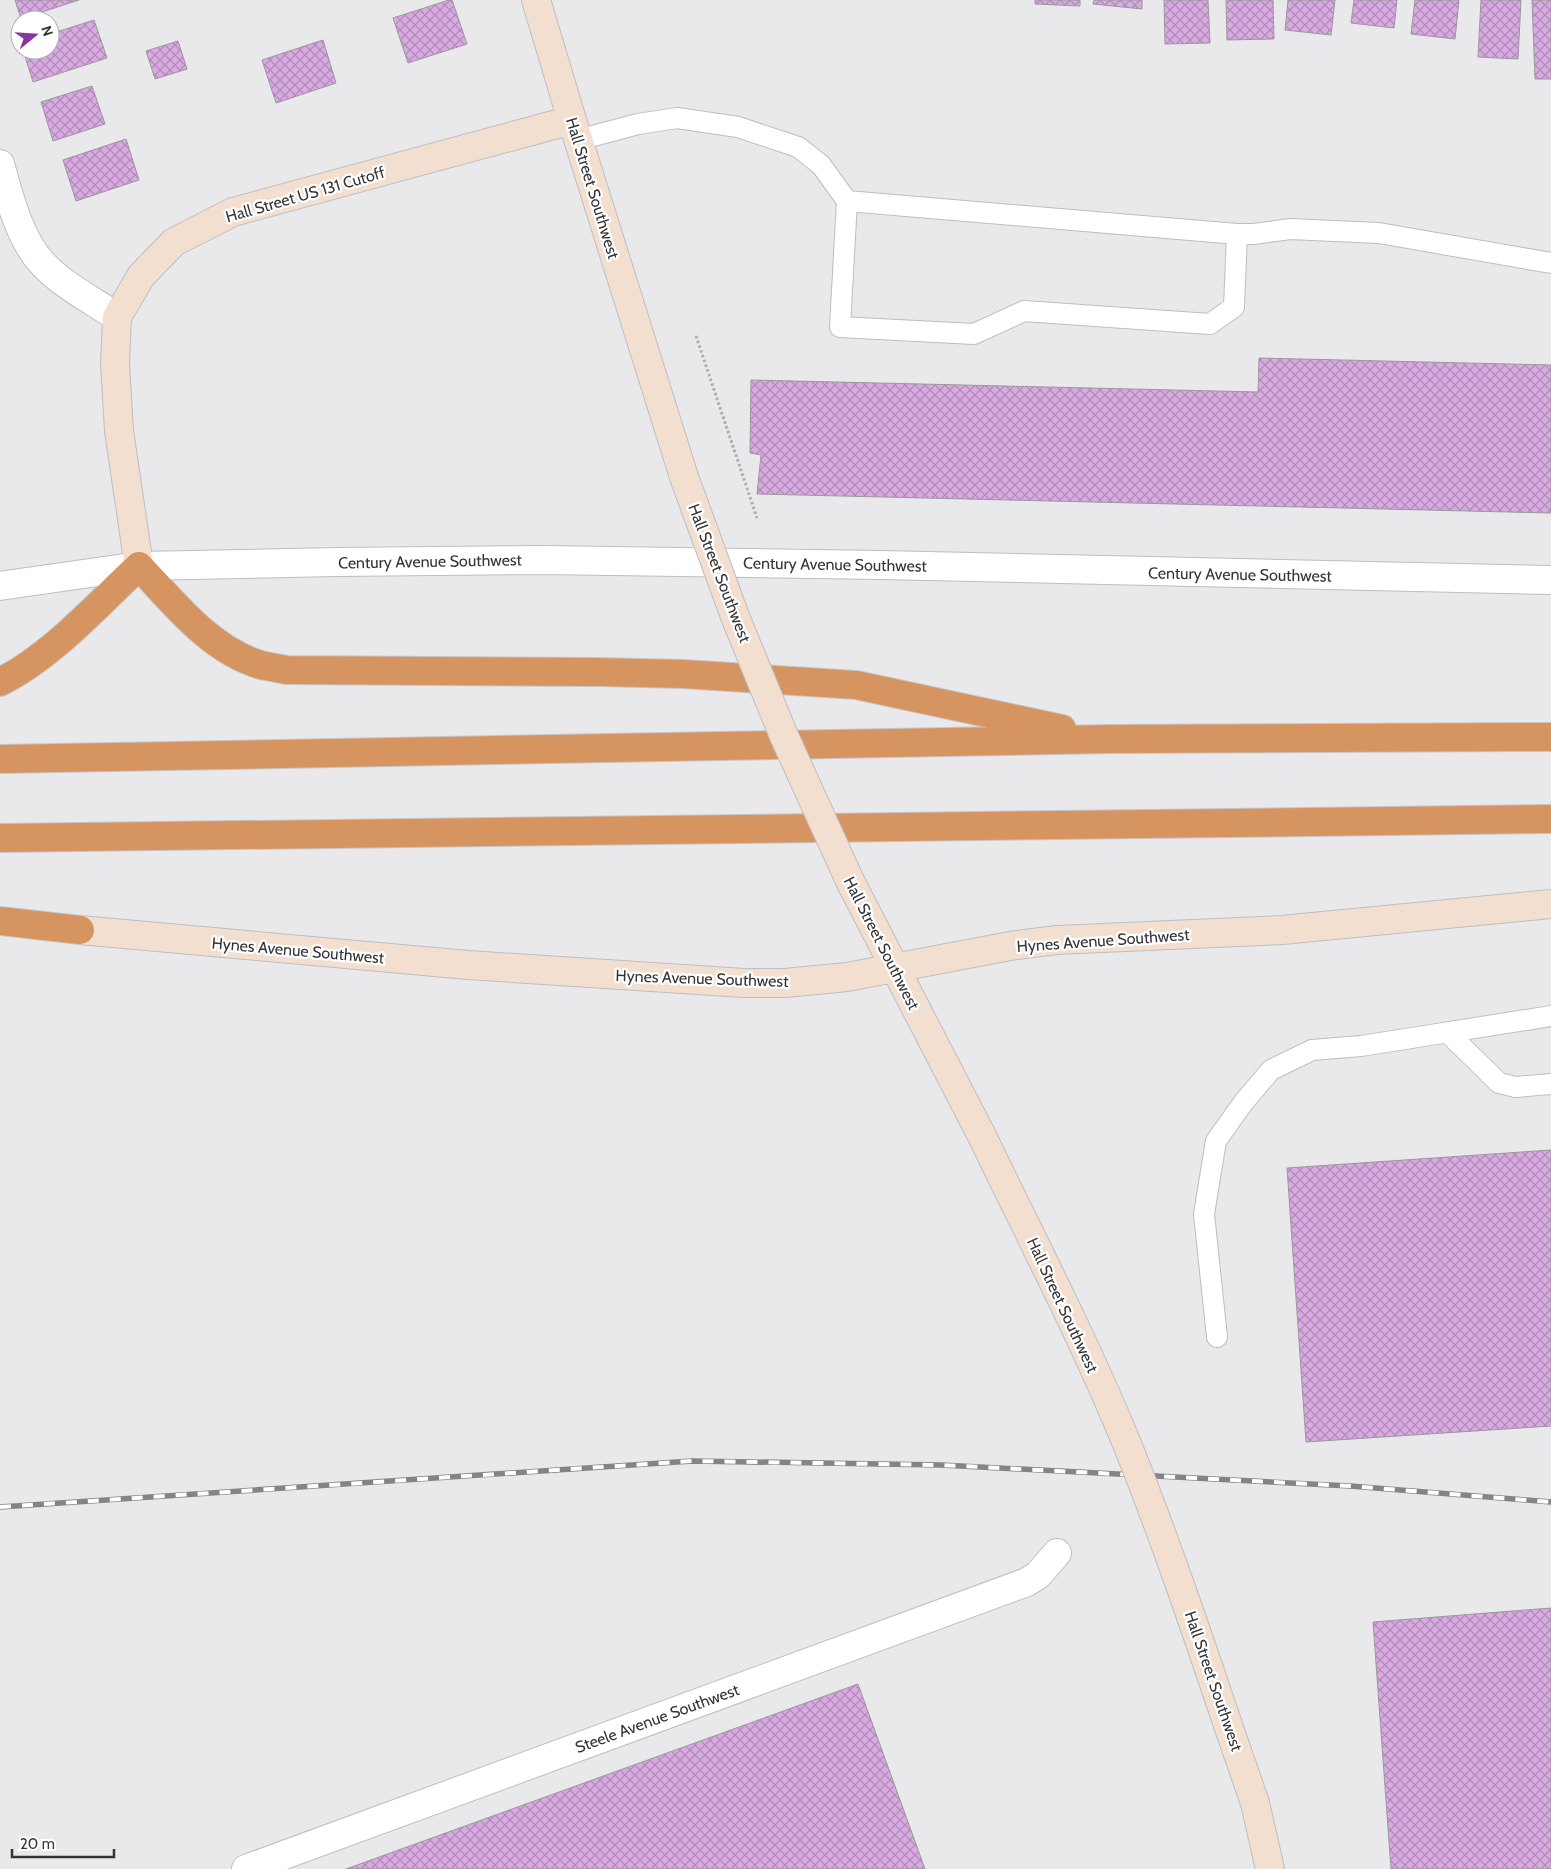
<svg xmlns="http://www.w3.org/2000/svg" width="1551" height="1869" font-family="Cabin,sans-serif">
	<style>
		.building { fill: url(#building-cross-hatch); stroke: #9a989a }
		.lines { fill: none; stroke-linecap: round; stroke-linejoin: round }
		.service-casing { stroke: #bebec1; stroke-width: 22 }
		.minor-casing { stroke: #bebec1; stroke-width: 30 }
		.tertiary-casing { stroke: #bebec1; stroke-width: 30 }
		.secondary-casing { stroke: #bebec1; stroke-width: 30 }
		.motorway-casing { stroke: #c6c6c7; stroke-width: 30 }
		.path { stroke: #adadb0; stroke-width: 3; stroke-dasharray: 2.5 2.5; stroke-linecap: butt }
		.service { stroke: #fff; stroke-width: 20 }
		.minor { stroke: #fff; stroke-width: 28 }
		.tertiary { stroke: #fff; stroke-width: 28 }
		.secondary { stroke: #f3dfcf; stroke-width: 28 }
		.motorway { stroke: #d69460; stroke-width: 28 }
		.rail-casing { stroke: #848486; stroke-width: 5.5 }
		.rail { stroke: #fff; stroke-width: 4; stroke-dasharray: 11; stroke-linecap: butt }
		.secondary-bridge-casing { stroke: #bebec1; stroke-width: 30; stroke-linecap: butt }
		.secondary-bridge { stroke: #f3dfcf; stroke-width: 28 }
		.labels { text-anchor: middle; stroke-width: 4.5; stroke-linejoin: round; paint-order: stroke }
		.street-label { font-size: 16px; fill: #353436; stroke: #fff }
	</style>
	<defs>
		<pattern id="building-cross-hatch" width="8" height="8" patternUnits="userSpaceOnUse" patternTransform="scale(1.25)"><rect width="8" height="8" fill="#d9aae2"/><path d="M0 0l8 8M0 8l8-8" fill="none" stroke="#b18bb8"/></pattern>
	</defs>
	<rect width="100%" height="100%" fill="#e9e9ec"/>
	<!-- building -->
	<path class="building" d="M 15,0 L 79,0 L 21,19 Z
		M 449,0 L 452,0 L 467,44 L 408,63 L 393,18 Z
		M 1035,0 L 1080,0 L 1080,6 L 1035,4 Z
		M 1094,0 L 1142,0 L 1142,9 L 1093,4 Z
		M 1164,0 L 1208,0 L 1210,43 L 1165,44 Z
		M 1226,0 L 1273,0 L 1274,39 L 1227,40 Z
		M 1288,0 L 1335,0 L 1331,35 L 1285,30 Z
		M 1354,0 L 1397,0 L 1394,28 L 1351,23 Z
		M 1415,0 L 1459,0 L 1455,39 L 1411,34 Z
		M 1481,0 L 1521,0 L 1518,59 L 1478,57 Z
		M 1532,0 L 1551,0 L 1551,79 L 1535,79 Z
		M 94,20 L 107,58 L 33,82 L 23,50 L 50,50 L 50,34 Z
		M 323,40 L 336,83 L 276,103 L 262,60 Z
		M 178,41 L 187,69 L 155,79 L 146,51 Z
		M 92,86 L 105,124 L 53,141 L 41,102 Z
		M 126,139 L 139,180 L 76,201 L 63,160 Z
		M 1259,358 L 1551,365 L 1551,513 L 757,494 L 761,455 L 750,453 L 751,380 L 1258,392 Z
		M 1551,1150 L 1551,1426 L 1306,1442 L 1287,1168 Z
		M 1551,1608 L 1551,1869 L 1391,1869 L 1373,1622 Z
		M 858,1684 L 925,1869 L 346,1869 Z"/>
	<g class="lines">
		<!-- service casing -->
		<g class="service-casing">
			<path id="service" d="M 578,140 L 638,124 L 677,118 L 738,127 L 798,147 L 821,165 L 847,201 L 1237,234 L 1254,234 L 1290,229 L 1379,233 L 1551,263
				M 847,201 L 840,327 L 974,334 L 1024,311 L 1210,324 L 1234,307 L 1237,234
				M 1448,1033 L 1499,1083 L 1516,1087 L 1551,1084
				M 1217,1337 L 1204,1214 L 1216,1141 L 1243,1103 L 1271,1070 L 1312,1050 L 1361,1046 L 1551,1016"/>
		</g>
		<!-- minor casing -->
		<g class="minor-casing">
			<path id="minor" d="M 0,164 C 9,196 19,238 42,263 C 62,285 92,300 117,317
				M 246,1869 L 1027,1582 L 1038,1575 L 1057,1553"/>
		</g>
		<!-- tertiary casing -->
		<g class="tertiary-casing">
			<path id="tertiary" d="M 0,586 L 139,566 L 338,562 L 544,560 L 881,565 L 1551,580"/>
		</g>
		<!-- secondary casing -->
		<g class="secondary-casing">
			<path id="secondary" d="M 536,0 L 572,120 L 684,477
				M 139,566 L 119,431 L 115,364 L 117,317 L 141,276 L 174,242 L 233,212 L 572,120
				M 851,883 L 982,1136
				M 80,930 L 468,965 L 744,983 L 785,983 L 847,977 L 1010,946 L 1057,940 L 1282,930 L 1551,904
				M 1228,1725 L 1255,1803 L 1270,1869"/>
		</g>
		<!-- motorway casing -->
		<g class="motorway-casing">
			<path id="motorway" d="M 0,682 C 51,657 97,605 139,566 C 174,603 210,650 261,665 C 269,667 278,668 287,670 L 597,672 L 683,674 L 856,685 L 1062,729
				M 0,759 L 1110,739 L 1551,737
				M 0,838 L 1551,819
				M 0,921 L 80,930"/>
		</g>
		<!-- path -->
		<path class="path" d="M 696,336 L 757,518"/>
		<!-- service -->
		<use href="#service" class="service"/>
		<!-- minor -->
		<use href="#minor" class="minor"/>
		<!-- tertiary -->
		<use href="#tertiary" class="tertiary"/>
		<!-- secondary -->
		<use href="#secondary" class="secondary"/>
		<!-- motorway -->
		<use href="#motorway" class="motorway"/>
		<!-- rail casing -->
		<g class="rail-casing">
			<path id="rail" d="M 0,1507 L 692,1461 L 941,1465 L 1350,1486 L 1551,1502"/>
		</g>
		<!-- rail -->
		<use href="#rail" class="rail"/>
		<!-- secondary-bridge casing -->
		<g class="secondary-bridge-casing">
			<path id="secondary-bridge" d="M 684,477 L 736,619 L 784,736 L 851,883
				M 982,1136 C 1031,1238 1084,1339 1127,1444 C 1164,1536 1196,1630 1228,1725"/>
		</g>
		<!-- secondary-bridge -->
		<use href="#secondary-bridge" class="secondary-bridge"/>
	</g>
	<g class="labels">
		<!-- street labels -->
		<g class="street-label">
			<text transform="translate(593 188) rotate(73)" y="6">Hall Street Southwest</text>
			<text transform="translate(305 194) rotate(-16)" y="6">Hall Street US 131 Cutoff</text>
			<text transform="translate(430 561) rotate(-1)" y="6">Century Avenue Southwest</text>
			<text transform="translate(835 564) rotate(1)" y="6">Century Avenue Southwest</text>
			<text transform="translate(720 573) rotate(69)" y="6">Hall Street Southwest</text>
			<text transform="translate(1240 574) rotate(1)" y="6">Century Avenue Southwest</text>
			<text transform="translate(1103 940) rotate(-4)" y="6">Hynes Avenue Southwest</text>
			<text transform="translate(882 943) rotate(63)" y="6">Hall Street Southwest</text>
			<text transform="translate(298 950) rotate(5)" y="6">Hynes Avenue Southwest</text>
			<text transform="translate(702 978) rotate(2)" y="6">Hynes Avenue Southwest</text>
			<text transform="translate(1063 1305) rotate(65)" y="6">Hall Street Southwest</text>
			<text transform="translate(1214 1681) rotate(71)" y="6">Hall Street Southwest</text>
			<text transform="translate(657 1718) rotate(-20)" y="6">Steele Avenue Southwest</text>
		</g>
	</g>
	<!-- north arrow -->
	<g transform="translate(35 35) rotate(72)"><circle r="24" fill="#ffffff" stroke="#aeaeaf"/>
	<path d="M0-4L9 19L0 12L-9 19Z" fill="#8a34a2"/>
	<text y="-8" font-size="14" font-weight="bold" text-anchor="middle" fill="#353436">N</text>
	</g>
	<!-- scale -->
	<path d="M12 1849v8h102v-8" fill="none" stroke="#353436" stroke-width="2.5"/>
	<text x="20" y="1849" font-size="15" fill="#353436" stroke="#ffffff" stroke-width="4" paint-order="stroke">20 m</text>
</svg>
